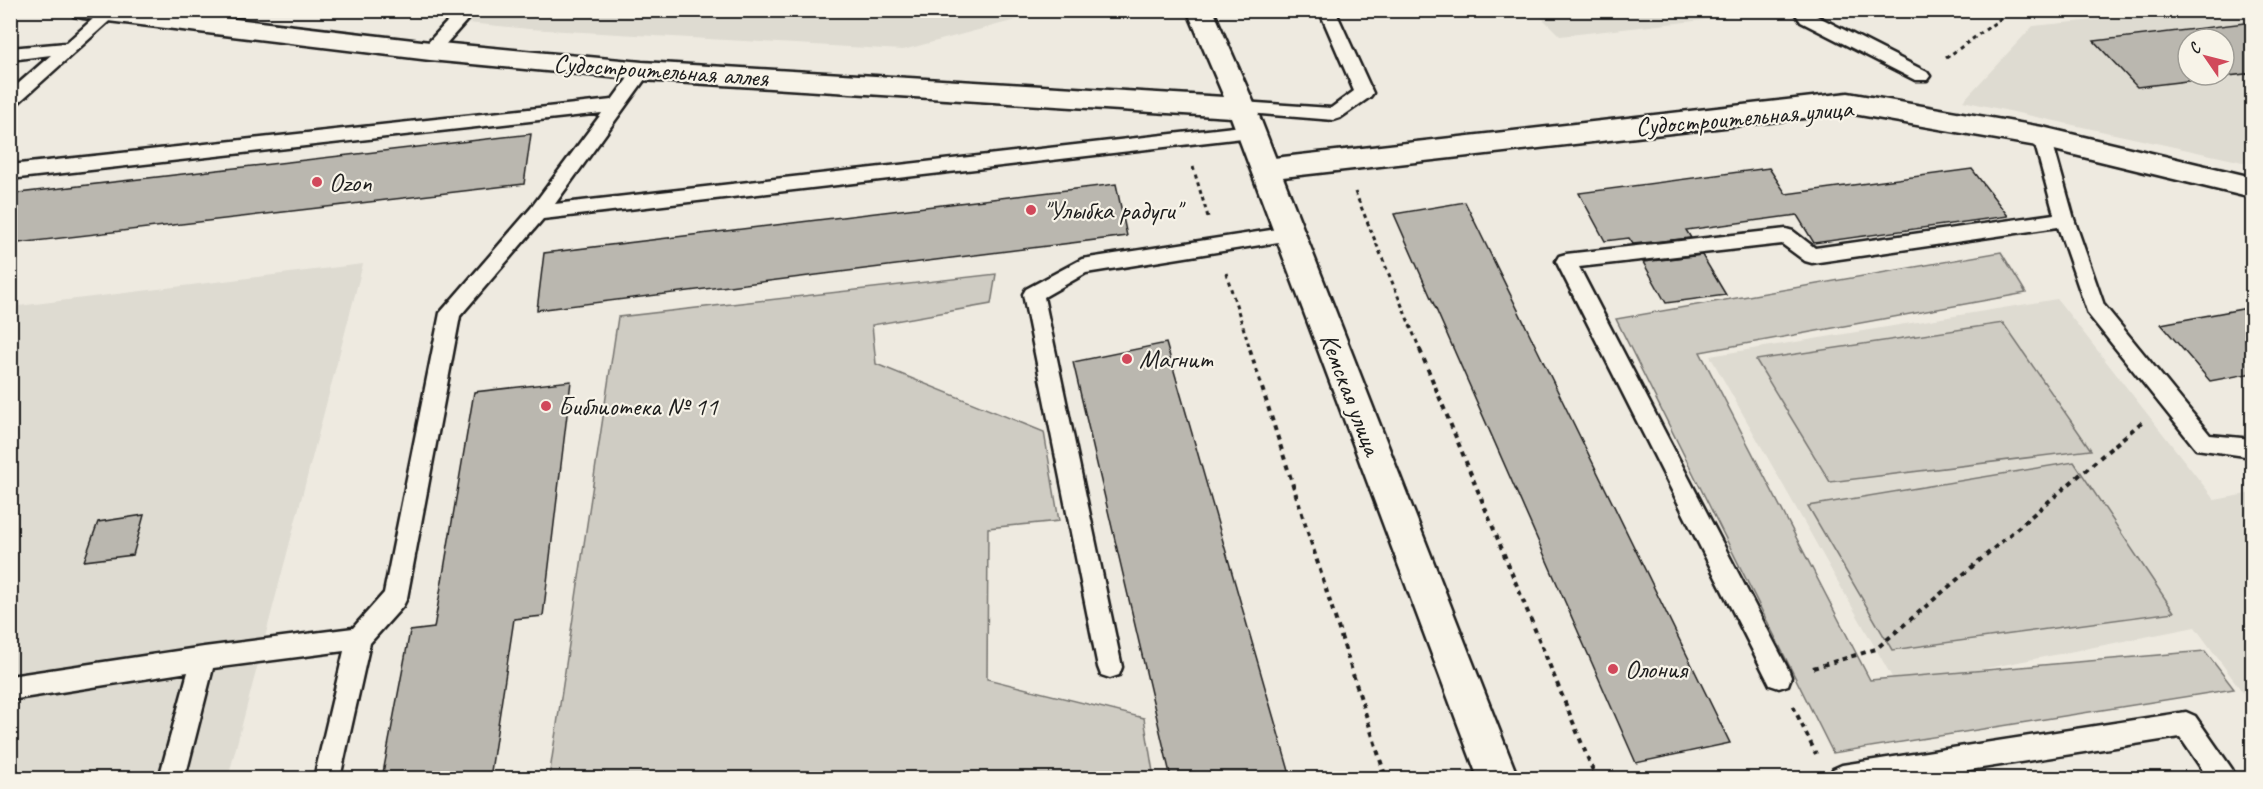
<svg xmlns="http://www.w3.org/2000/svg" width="2263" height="789" font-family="Caveat,sans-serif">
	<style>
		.built { fill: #dedbd1; fill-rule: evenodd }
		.green { fill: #cfccc3; stroke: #767470; stroke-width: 1.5 }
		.building { fill: #bab7af; stroke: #1c1c1c; stroke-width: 1.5; fill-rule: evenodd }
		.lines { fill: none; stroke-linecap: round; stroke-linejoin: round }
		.lane-casing { stroke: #1c1c1c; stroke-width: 5 }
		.street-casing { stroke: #1c1c1c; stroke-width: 5 }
		.secondary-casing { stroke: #1c1c1c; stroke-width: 5 }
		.path-far1 { stroke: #1c1c1c; stroke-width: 3; stroke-dasharray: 4 4; stroke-linecap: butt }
		.path { stroke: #1c1c1c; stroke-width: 4; stroke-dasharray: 5 5; stroke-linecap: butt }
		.lane { fill: #f7f3e8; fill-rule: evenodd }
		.street { fill: #f7f3e8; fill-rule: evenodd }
		.secondary { fill: #f7f3e8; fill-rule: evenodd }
		.poi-dot { fill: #d1495b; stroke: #f7f3e8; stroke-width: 2 }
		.labels { text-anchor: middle; stroke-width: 4.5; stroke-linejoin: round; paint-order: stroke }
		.street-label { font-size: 26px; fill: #1c1c1c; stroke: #f7f3e8 }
		.poi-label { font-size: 26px; fill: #1c1c1c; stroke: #f7f3e8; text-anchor: start }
	</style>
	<rect width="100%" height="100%" fill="#eeeae0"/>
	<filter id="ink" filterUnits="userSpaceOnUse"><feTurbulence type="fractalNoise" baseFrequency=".0167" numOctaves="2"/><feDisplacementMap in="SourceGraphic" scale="12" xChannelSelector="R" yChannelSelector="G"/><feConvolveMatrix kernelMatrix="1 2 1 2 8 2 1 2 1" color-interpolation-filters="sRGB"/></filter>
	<g filter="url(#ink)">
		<!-- built -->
		<path class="built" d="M 343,11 L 1049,11 L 903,50 L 529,29 Z
			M 1535,11 L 1784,11 L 1560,36 Z
			M 2186,11 L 2252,11 L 2252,164 L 1963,101 L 2033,26 ZM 2188,39 L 2224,39 L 2224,75 L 2188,75 Z
			M 363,264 L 228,778 L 11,778 L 10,307 Z
			M 2057,299 L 2215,500 L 2252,493 L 2252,705 L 2195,627 L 1897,686 L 1710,356 Z"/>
		<!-- green -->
		<path class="green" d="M 2001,252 L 2026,293 L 1700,352 L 1870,680 L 2205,651 L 2234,689 L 1833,753 L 1616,319 Z
			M 996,274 L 991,304 L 872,325 L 876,364 L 1044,432 L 1059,521 L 988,528 L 987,679 L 1144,718 L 1154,778 L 549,778 L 618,317 Z
			M 2003,323 L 2091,450 L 1830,482 L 1756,360 Z
			M 2074,462 L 2174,612 L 1892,650 L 1808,506 Z"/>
		<!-- building -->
		<path class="building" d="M 2253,22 L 2253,73 L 2137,87 L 2094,41 ZM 2188,39 L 2224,39 L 2224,75 L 2188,75 Z
			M 531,134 L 524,184 L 10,244 L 10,194 Z
			M 1769,168 L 1786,194 L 1972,169 L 2008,216 L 1814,243 L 1797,215 L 1686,230 L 1691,238 L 1633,244 L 1629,238 L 1605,241 L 1579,193 Z
			M 1116,184 L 1127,236 L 537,310 L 544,253 Z
			M 1465,202 L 1730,743 L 1636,763 L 1394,214 Z
			M 1702,255 L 1726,295 L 1666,303 L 1643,262 Z
			M 2253,307 L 2253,373 L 2210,381 L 2161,324 Z
			M 1166,343 L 1291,778 L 1171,778 L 1073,362 Z
			M 571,381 L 543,616 L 514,619 L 490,778 L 382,778 L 410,631 L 434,628 L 474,392 Z
			M 144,515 L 133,555 L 84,561 L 98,522 Z"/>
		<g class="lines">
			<!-- lane casing -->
			<g class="lane-casing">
				<path id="lane" d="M 103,10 L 115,10 L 117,14 L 16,105 L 10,107 L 10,91 L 51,55 L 10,60 L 10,48 L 66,43 Z
					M 458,10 L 476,10 L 436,55 L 424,55 L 421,51 L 424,47 Z
					M 1319,10 L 1335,10 L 1373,93 L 1370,97 L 1340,118 L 1334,120 L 1236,112 L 1233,108 L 1236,104 L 1242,102 L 1331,108 L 1354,91 Z
					M 1793,10 L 1810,10 L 1813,14 L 1927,72 L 1930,76 L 1927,80 L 1915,80 L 1801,22 Z
					M 642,65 L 648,67 L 651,71 L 648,75 L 555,204 L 1251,125 L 1257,127 L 1260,131 L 1257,135 L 1251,137 L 543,219 L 460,316 L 407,598 L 403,606 L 370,643 L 340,778 L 314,778 L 344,651 L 213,668 L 185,778 L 159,778 L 188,672 L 10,700 L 10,676 L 204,647 L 353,628 L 384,593 L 440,313 L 531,208 L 602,113 L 10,179 L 10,165 L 612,100 L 636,67 Z
					M 2042,131 L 2048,133 L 2051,137 L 2074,219 L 2104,305 L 2210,435 L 2252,439 L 2252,457 L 2196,449 L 2088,314 L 2058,227 L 1812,263 L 1805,261 L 1782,244 L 1579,267 L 1788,669 L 1791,677 L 1788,685 L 1779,688 L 1770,685 L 1556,261 L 1559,256 L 1566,254 L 1786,229 L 1793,231 L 1815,248 L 2054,214 L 2033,137 L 2036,133 Z
					M 1290,227 L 1297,229 L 1300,234 L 1297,239 L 1086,273 L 1044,297 L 1122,667 L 1119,675 L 1110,678 L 1101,675 L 1098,667 L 1023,294 L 1026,289 L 1082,259 Z
					M 2186,712 L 2195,716 L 2232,769 L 2236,778 L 2208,778 L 2180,737 L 1918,778 L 1829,778 L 1833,769 L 1842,765 Z"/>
			</g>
			<!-- street casing -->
			<g class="street-casing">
				<path id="street" d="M 1848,93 L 2042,127 L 2252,177 L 2252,198 L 2042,147 L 1848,113 L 1265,179 L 1255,176 L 1251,169 L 1255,162 L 1265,159 Z"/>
			</g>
			<!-- secondary casing -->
			<g class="secondary-casing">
				<path id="secondary" d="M 70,10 L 159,10 L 430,42 L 642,62 L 1224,97 L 1187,10 L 1213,10 L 1256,108 L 1518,778 L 1478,778 L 1231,117 L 642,80 L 430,60 L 83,18 L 74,16 Z"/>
			</g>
			<!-- path-far1 -->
			<path class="path-far1" d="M 1946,58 L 2010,12 L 2023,10
				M 1193,167 L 1208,217
				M 1355,192 L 1421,352
				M 1226,273 L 1251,352"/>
			<!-- path -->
			<path class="path" d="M 1250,350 L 1386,778
				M 1420,350 L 1596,778
				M 1813,668 L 1876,649 L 2144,420
				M 1793,706 L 1816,754"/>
			<!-- lane -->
			<use href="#lane" class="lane"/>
			<!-- street -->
			<use href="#street" class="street"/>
			<!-- secondary -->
			<use href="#secondary" class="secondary"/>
		</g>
	</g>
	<!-- markers -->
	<g class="poi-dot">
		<circle cx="317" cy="182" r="6"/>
		<circle cx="1031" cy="210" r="6"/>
		<circle cx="1127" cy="359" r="6"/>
		<circle cx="546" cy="406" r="6"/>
		<circle cx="1613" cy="669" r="6"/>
	</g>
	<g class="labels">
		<!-- street labels -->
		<g class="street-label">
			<text transform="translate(661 70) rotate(4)" y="9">Судостроительная аллея</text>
			<text transform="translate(1744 117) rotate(-5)" y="9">Судостроительная улица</text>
			<text transform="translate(1351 394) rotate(69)" y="9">Кемская улица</text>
		</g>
		<!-- poi labels -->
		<g class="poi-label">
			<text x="329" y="191">Ozon</text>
			<text x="1043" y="219">"Улыбка радуги"</text>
			<text x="1139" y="368">Магнит</text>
			<text x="558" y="415">Библиотека № 11</text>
			<text x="1625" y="678">Олония</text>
		</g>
	</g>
	<!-- margin -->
	<rect width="2263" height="789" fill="none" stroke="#f7f3e8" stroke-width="36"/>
	<rect x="18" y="18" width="2227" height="753" fill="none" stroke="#1c1c1c" stroke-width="2" filter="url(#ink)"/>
	<!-- north arrow -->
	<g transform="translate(2206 57) rotate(305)"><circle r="28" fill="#f7f3e8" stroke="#9f9d96" stroke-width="1.5"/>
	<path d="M0-4.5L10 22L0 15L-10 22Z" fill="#d1495b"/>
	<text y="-9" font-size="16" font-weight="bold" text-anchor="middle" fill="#1c1c1c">С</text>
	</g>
</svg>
